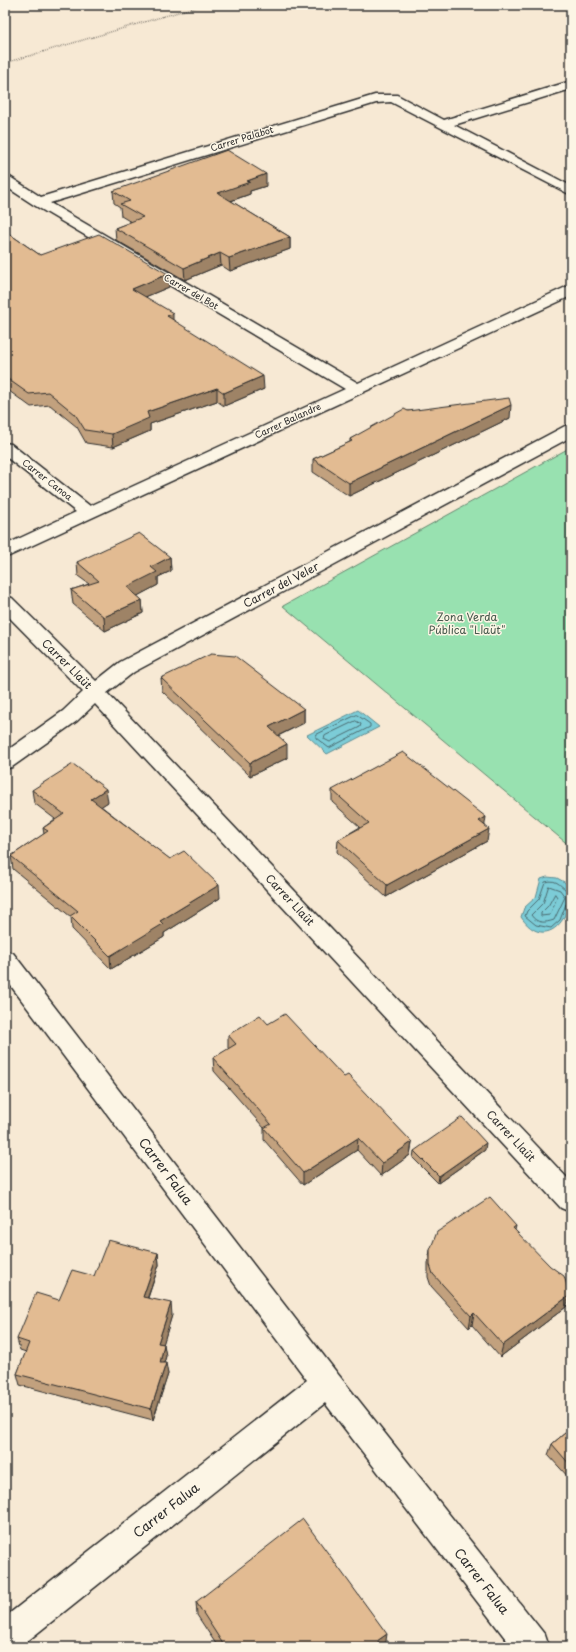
<svg xmlns="http://www.w3.org/2000/svg" width="576" height="1652" font-family="'Playpen Sans',sans-serif">
	<style>
		.green { fill: #98e1b0; stroke: #62866e }
		.water { fill: #7cccd7; stroke: #5c8c92 }
		.lines { fill: none; stroke-linecap: round; stroke-linejoin: round }
		.shore { stroke: #4b6b70; stroke-width: 1 }
		.minor-casing { stroke: #2b2b2b; stroke-width: 3 }
		.path { stroke: #2b2b2b; stroke-width: 1.5; stroke-dasharray: 0.5 1.5; stroke-linecap: butt }
		.minor { fill: #fcf5e5; fill-rule: evenodd }
		.wall { fill: #c2a17e; stroke: #2b2b2b }
		.shaded-wall { fill: #9e8366; stroke: #2b2b2b }
		.building { fill: #e2bb92; stroke: #2b2b2b }
		.labels { text-anchor: middle; stroke-width: 3; stroke-linejoin: round; paint-order: stroke }
		.far-street-label { font-size: 9px; fill: #2b2b2b; stroke: #fcf5e5 }
		.street-label { font-size: 11px; fill: #2b2b2b; stroke: #fcf5e5 }
		.park-label { font-size: 11px; fill: #46584c; stroke: #fcf5e5 }
		.near-street-label { font-size: 13px; fill: #2b2b2b; stroke: #fcf5e5 }
	</style>
	<rect width="100%" height="100%" fill="#f7e9d4"/>
	<filter id="ink" filterUnits="userSpaceOnUse"><feTurbulence type="fractalNoise" baseFrequency=".025" numOctaves="2"/><feDisplacementMap in="SourceGraphic" scale="8" xChannelSelector="R" yChannelSelector="G"/><feConvolveMatrix kernelMatrix="1 2 1 2 8 2 1 2 1" color-interpolation-filters="sRGB"/></filter>
	<g filter="url(#ink)">
		<!-- green -->
		<path class="green" d="M 571,447 L 571,847 L 283,606 Z"/>
		<!-- water -->
		<path class="water" d="M 358,710 L 379,727 L 327,754 L 307,735 Z
			M 547,877 L 557,878 L 568,884 C 576,918 545,953 521,917 L 524,908 L 536,897 L 541,879 Z"/>
		<g class="lines">
			<!-- shore -->
			<path class="shore" d="M 357,715 L 370,724 L 370,727 L 329,748 L 316,738 L 316,735 Z
				M 356,721 L 361,724 L 360,727 L 330,742 L 324,739 L 325,736 Z
				M 549,886 L 560,890 L 565,897 L 554,920 C 545,923 537,924 531,915 L 543,903 Z
				M 571,892 C 560,889 560,878 545,882 L 539,899 L 527,911 L 525,916 L 536,925 L 551,928 L 560,920 L 566,904 L 571,902
				M 555,894 L 557,897 L 550,915 L 541,916 L 541,913 L 548,906 Z"/>
			<!-- minor casing -->
			<g class="minor-casing">
				<path id="minor" d="M 571,81 L 571,89 L 454,125 L 571,186 L 571,195 L 391,102 L 376,103 L 50,203 L 358,383 L 566,287 L 571,286 L 571,296 L 5,558 L 5,545 L 76,512 L 5,456 L 5,443 L 11,444 L 90,506 L 345,389 L 34,205 L 5,186 L 5,176 L 10,177 L 41,197 L 375,95 L 397,95 L 444,120 Z
					M 571,425 L 571,437 L 134,672 L 107,693 L 571,1182 L 571,1212 L 561,1208 L 95,704 L 77,721 L 12,767 L 5,769 L 5,752 L 63,711 L 83,692 L 5,613 L 5,596 L 12,598 L 96,681 L 120,662 L 565,426 Z
					M 5,951 L 13,953 L 337,1373 L 545,1635 L 549,1647 L 512,1647 L 325,1403 L 20,1647 L 5,1647 L 5,1617 L 307,1380 L 5,978 Z"/>
			</g>
			<!-- path -->
			<path class="path" d="M 5,63 L 202,5"/>
			<!-- minor -->
			<use href="#minor" class="minor"/>
		</g>
		<!-- wall -->
		<path class="wall" d="M 266,186 L 250,191 L 250,194 L 231,201 L 290,237 L 290,249 L 230,271 L 221,265 L 185,280 L 116,240 L 115,228 L 131,222 L 121,216 L 120,207 L 114,203 L 113,191 Z
			M 5,231 L 40,255 L 168,274 L 169,287 L 145,297 L 173,320 L 264,389 L 224,406 L 217,401 L 150,424 L 150,431 L 113,447 L 86,443 L 77,427 L 50,405 L 31,407 L 5,388 Z
			M 408,411 L 510,418 L 349,496 L 313,472 L 313,459 L 350,442 L 350,439 Z
			M 170,557 L 171,571 L 158,577 L 158,585 L 137,596 L 142,600 L 143,613 L 105,631 L 73,604 L 71,590 L 89,584 L 78,576 L 77,562 Z
			M 161,678 L 304,709 L 304,723 L 278,736 L 287,758 L 250,776 L 162,691 Z
			M 32,790 L 108,802 L 101,806 L 220,898 L 164,933 L 164,937 L 111,969 L 72,929 L 71,917 L 13,869 L 11,856 L 44,834 L 43,828 L 55,819 L 34,803 Z
			M 332,790 L 485,825 L 487,841 L 386,897 L 337,852 L 338,840 L 360,827 L 332,802 Z
			M 268,1024 L 344,1077 L 412,1142 L 410,1155 L 381,1176 L 357,1150 L 303,1185 L 264,1140 L 264,1128 L 214,1071 L 213,1058 L 229,1049 L 228,1048 L 228,1035 Z
			M 485,1150 L 438,1183 L 413,1158 L 414,1151 Z
			M 516,1226 L 515,1230 L 570,1295 L 566,1307 L 500,1357 L 472,1325 L 469,1328 L 431,1286 L 428,1277 L 428,1263 L 430,1250 Z
			M 158,1253 L 159,1265 L 148,1298 L 172,1315 L 163,1344 L 166,1356 L 164,1363 L 168,1374 L 153,1420 L 20,1385 L 17,1374 L 26,1352 L 20,1350 L 17,1339 L 94,1276 Z
			M 571,1428 L 571,1480 L 548,1455 L 552,1444 Z
			M 196,1602 L 385,1647 L 218,1647 L 197,1615 Z"/>
		<!-- shaded-wall -->
		<path class="shaded-wall" d="M 266,174 L 266,186 L 250,191 L 250,194 L 219,205 L 218,193 L 247,181 Z
			M 290,237 L 290,249 L 230,271 L 229,258 Z
			M 220,253 L 221,265 L 185,280 L 184,268 Z
			M 168,274 L 169,287 L 133,302 L 132,289 Z
			M 173,313 L 173,325 L 167,316 Z
			M 263,376 L 264,389 L 224,406 L 224,393 Z
			M 217,388 L 217,401 L 150,424 L 150,431 L 113,447 L 112,434 L 147,412 Z
			M 511,405 L 510,418 L 349,496 L 349,483 Z
			M 170,557 L 171,571 L 158,577 L 158,585 L 128,601 L 127,587 L 151,567 Z
			M 142,600 L 143,613 L 105,631 L 104,617 Z
			M 304,709 L 304,723 L 269,740 L 269,727 Z
			M 287,744 L 287,758 L 250,776 L 250,763 Z
			M 106,789 L 108,802 L 93,812 L 91,799 Z
			M 486,817 L 484,830 L 479,821 Z
			M 489,829 L 487,841 L 386,897 L 387,885 Z
			M 219,885 L 220,898 L 164,933 L 164,937 L 111,969 L 110,956 L 160,921 Z
			M 358,1138 L 357,1150 L 303,1185 L 303,1173 Z
			M 412,1142 L 410,1155 L 381,1176 L 382,1163 Z
			M 486,1143 L 485,1150 L 438,1183 L 439,1176 Z
			M 158,1253 L 159,1265 L 144,1308 L 143,1297 Z
			M 570,1295 L 566,1307 L 500,1357 L 503,1345 Z
			M 171,1303 L 172,1315 L 160,1355 L 158,1343 Z
			M 474,1313 L 472,1325 L 469,1328 L 471,1316 Z
			M 164,1344 L 166,1356 L 161,1374 L 160,1363 Z
			M 166,1363 L 168,1374 L 153,1420 L 151,1409 Z
			M 387,1634 L 385,1647 L 376,1647 L 377,1641 Z"/>
		<!-- building -->
		<path class="building" d="M 227,150 L 266,174 L 247,181 L 250,182 L 218,193 L 290,237 L 229,258 L 220,253 L 184,268 L 115,228 L 143,217 L 120,204 L 130,201 L 113,191 Z
			M 5,231 L 40,255 L 99,234 L 168,274 L 132,289 L 173,313 L 167,316 L 263,376 L 224,393 L 217,388 L 147,412 L 149,418 L 112,434 L 85,430 L 75,414 L 48,392 L 29,394 L 5,377 Z
			M 509,398 L 511,405 L 349,483 L 313,459 L 352,441 L 350,439 L 404,409 L 408,411 Z
			M 139,533 L 170,557 L 151,567 L 157,572 L 127,587 L 142,600 L 104,617 L 71,590 L 99,581 L 77,562 Z
			M 211,654 L 235,656 L 304,709 L 269,727 L 287,744 L 250,763 L 161,678 Z
			M 403,752 L 486,817 L 479,821 L 489,829 L 387,885 L 338,840 L 369,823 L 332,790 Z
			M 73,764 L 106,789 L 91,799 L 170,859 L 184,851 L 219,885 L 160,921 L 163,924 L 110,956 L 70,916 L 78,911 L 11,856 L 48,831 L 43,828 L 64,814 L 32,790 Z
			M 285,1014 L 344,1077 L 348,1075 L 412,1142 L 382,1163 L 358,1138 L 303,1173 L 264,1128 L 271,1124 L 213,1058 L 236,1044 L 228,1035 L 260,1015 L 268,1024 Z
			M 462,1117 L 486,1143 L 439,1176 L 414,1151 Z
			M 490,1197 L 516,1226 L 513,1228 L 550,1266 L 564,1276 L 570,1295 L 503,1345 L 474,1313 L 471,1316 L 433,1274 L 430,1265 L 430,1250 L 437,1232 Z
			M 108,1240 L 158,1253 L 143,1297 L 171,1303 L 158,1343 L 164,1344 L 160,1363 L 166,1363 L 151,1409 L 17,1374 L 29,1343 L 17,1339 L 36,1293 L 59,1300 L 72,1270 L 94,1276 Z
			M 571,1428 L 571,1466 L 552,1444 Z
			M 303,1519 L 387,1634 L 377,1641 L 381,1647 L 225,1647 L 196,1602 Z"/>
	</g>
	<g class="labels">
		<!-- far-street labels -->
		<g class="far-street-label">
			<text transform="translate(242 139) rotate(-17)" y="3">Carrer Palabot</text>
			<text transform="translate(191 292) rotate(30)" y="3">Carrer del Bot</text>
			<text transform="translate(288 421) rotate(-25)" y="3">Carrer Balandre</text>
			<text transform="translate(47 480) rotate(38)" y="3">Carrer Canoa</text>
		</g>
		<!-- street labels -->
		<g class="street-label">
			<text transform="translate(281 585) rotate(-28)" y="4">Carrer del Veler</text>
			<text transform="translate(67 664) rotate(45)" y="4">Carrer Llaüt</text>
			<text transform="translate(290 900) rotate(47)" y="4">Carrer Llaüt</text>
			<text transform="translate(511 1136) rotate(47)" y="4">Carrer Llaüt</text>
		</g>
		<!-- park labels -->
		<g class="park-label">
			<text x="467" y="621">Zona Verda<tspan x="467" dy="13">Pública "Llaüt"</tspan></text>
		</g>
		<!-- near-street labels -->
		<g class="near-street-label">
			<text transform="translate(166 1171) rotate(53)" y="5">Carrer Falua</text>
			<text transform="translate(166 1510) rotate(-38)" y="5">Carrer Falua</text>
			<text transform="translate(482 1581) rotate(52)" y="5">Carrer Falua</text>
		</g>
	</g>
	<!-- margin -->
	<rect width="576" height="1652" fill="none" stroke="#fcf5e5" stroke-width="20"/>
	<rect x="10" y="10" width="556" height="1632" fill="none" stroke="#2b2b2b" stroke-width="1.5" filter="url(#ink)"/>
</svg>
